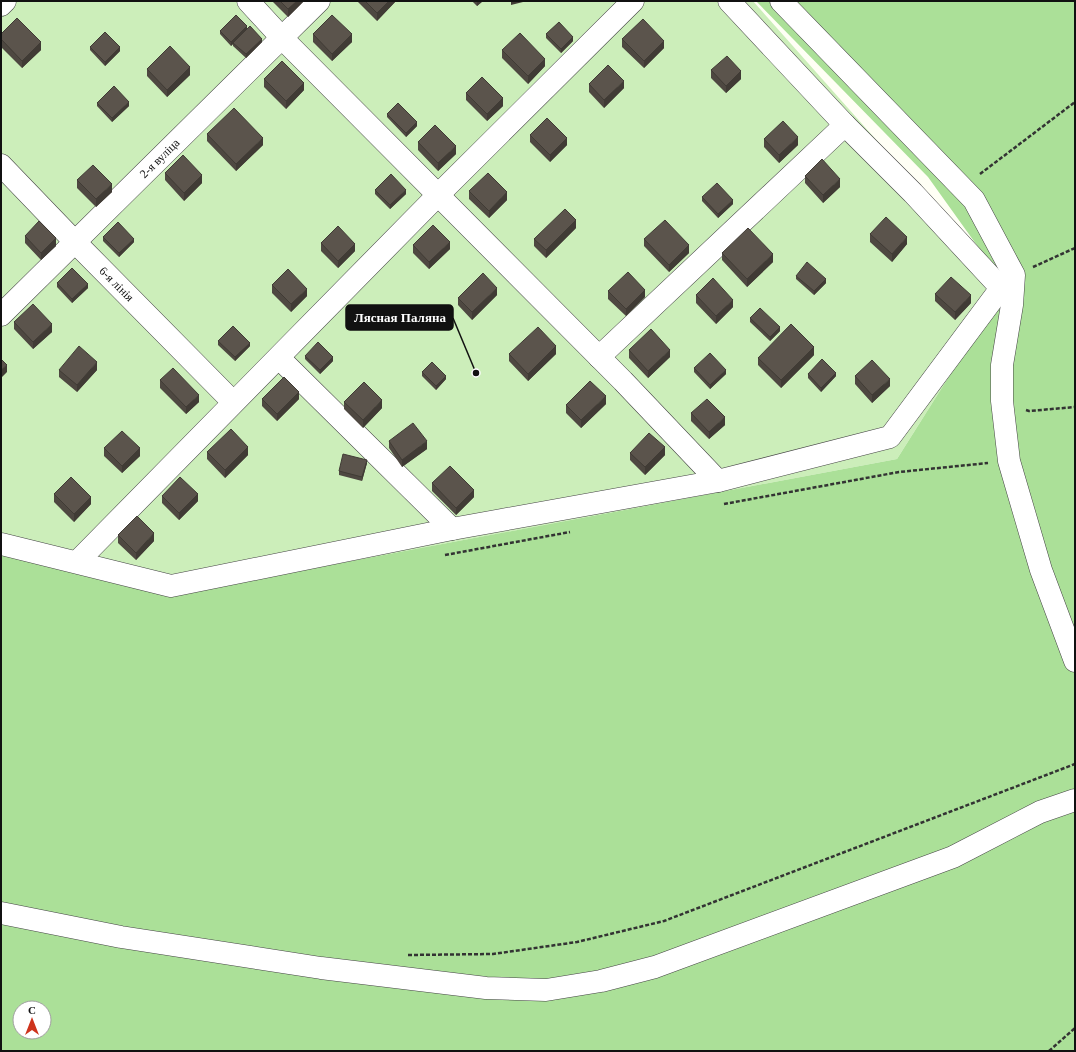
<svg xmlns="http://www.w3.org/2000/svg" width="1076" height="1052" font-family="'Times New Roman',serif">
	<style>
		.green { fill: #cceeba }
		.forest { fill: #abe098; fill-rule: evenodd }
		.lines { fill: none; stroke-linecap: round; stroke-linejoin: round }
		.minor-casing { stroke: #444; stroke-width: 23 }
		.path { stroke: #333; stroke-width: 2.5; stroke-dasharray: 4 2; stroke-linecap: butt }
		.minor { stroke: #fff; stroke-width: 22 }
		.wall { fill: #4e4841 }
		.shaded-wall { fill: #403b35 }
		.building { fill: #5b544c; stroke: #403b35 }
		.labels { text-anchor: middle; stroke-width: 4; stroke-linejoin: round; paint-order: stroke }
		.street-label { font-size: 12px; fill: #111; stroke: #fff }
		.leader { fill: none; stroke: #111; stroke-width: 1.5 }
		.callout-dot { fill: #111; stroke: #fff; stroke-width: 1.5 }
		.callout { fill: #111; stroke: #111; stroke-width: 1.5 }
		.callout-label { font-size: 13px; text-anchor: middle; font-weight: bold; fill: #fff }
	</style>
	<rect width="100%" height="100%" fill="#fffff5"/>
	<!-- green -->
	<path class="green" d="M 1,1 L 753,1 L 1006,286 L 897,459 L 175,594 L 1,553 Z"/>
	<!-- forest -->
	<path class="forest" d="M 756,1 L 1075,1 L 1075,1051 L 1,1051 L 1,553 L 175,594 L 897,459 L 1006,286 L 928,177 ZM 20,1008 L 44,1008 L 44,1032 L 20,1032 Z"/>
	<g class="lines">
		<!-- minor casing -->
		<g class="minor-casing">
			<g id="minor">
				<path d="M 248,1 L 282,38 L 623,381 L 718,481"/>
				<path d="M 781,1 L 974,200 L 1014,275 L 1012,305 L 1002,365 L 1002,401 L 1009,461 L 1041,570 L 1075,661"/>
				<path d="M 1,5 L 5,1"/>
				<path id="s1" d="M 1,165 L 76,243 L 233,402"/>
				<path id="s2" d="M 1,315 L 319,1"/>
				<path d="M 599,357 L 845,125"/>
				<path d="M 279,358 L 452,529"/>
				<path d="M 1,544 L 171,586 L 452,529 L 718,481 L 890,437 L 1001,288 L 913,193 L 845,125 L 729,1"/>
				<path d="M 77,562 L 438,195 L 633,1"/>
				<path d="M 1,913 L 121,937 L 321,968 L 486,988 L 546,990 L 601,981 L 655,967 L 953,857 L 1040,812 L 1075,800"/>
			</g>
		</g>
		<!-- path -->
		<path class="path" d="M 980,174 L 1075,102
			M 1033,267 L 1075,248
			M 1026,410 L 1029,411 L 1075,407
			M 724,504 L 899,472 L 988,463
			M 445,555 L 570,532
			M 408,955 L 493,954 L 577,942 L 664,921 L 1075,764
			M 1049,1051 L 1075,1028"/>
		<!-- minor -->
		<use href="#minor" class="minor"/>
	</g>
	<!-- wall -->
	<path class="wall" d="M 272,1 L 304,1 L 288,17 Z
		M 357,1 L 396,1 L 377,21 Z
		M 472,1 L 483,1 L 477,6 Z
		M 247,29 L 262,42 L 246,58 L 233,46 L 233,44 L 231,46 L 220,34 L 220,31 Z
		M 1,34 L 41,50 L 22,68 L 1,47 Z
		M 313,34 L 352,42 L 332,61 L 313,42 Z
		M 546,34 L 573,41 L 561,53 L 546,38 Z
		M 622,39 L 664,48 L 644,68 L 622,47 Z
		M 90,47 L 120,51 L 105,66 L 90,50 Z
		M 502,50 L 545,66 L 528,84 L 502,58 Z
		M 147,69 L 190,75 L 167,97 L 147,76 Z
		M 711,70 L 741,79 L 726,93 L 711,78 Z
		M 264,79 L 304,90 L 286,109 L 264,87 Z
		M 589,84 L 624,88 L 604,108 L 589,92 Z
		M 466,93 L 503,106 L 487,121 L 466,100 Z
		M 97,103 L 129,106 L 112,122 L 97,106 Z
		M 387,114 L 417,126 L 406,137 L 387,117 Z
		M 207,134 L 263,145 L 236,171 L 207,141 Z
		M 530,135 L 567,145 L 550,162 L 530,142 Z
		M 764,139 L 798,145 L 779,163 L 764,147 Z
		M 418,142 L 456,154 L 438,171 L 418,150 Z
		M 165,173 L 202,183 L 184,201 L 165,180 Z
		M 805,176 L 840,187 L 823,203 L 805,183 Z
		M 77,180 L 112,192 L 96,207 L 77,188 Z
		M 375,190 L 406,194 L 390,209 L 375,194 Z
		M 469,191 L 507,200 L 489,218 L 469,199 Z
		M 702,197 L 733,204 L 718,218 L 702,201 Z
		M 576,228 L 546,258 L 534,246 L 534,239 Z
		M 870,234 L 907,244 L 892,262 L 870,242 Z
		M 25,236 L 56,246 L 41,260 L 25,243 Z
		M 103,237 L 134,242 L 119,257 L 103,241 Z
		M 644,239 L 689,253 L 669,272 L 644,246 Z
		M 321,243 L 355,251 L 338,268 L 321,251 Z
		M 413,245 L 450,249 L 429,269 L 413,253 Z
		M 722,253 L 773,262 L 747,287 L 722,260 Z
		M 796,276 L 826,283 L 814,295 L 796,279 Z
		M 57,283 L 88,288 L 72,303 L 57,287 Z
		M 272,285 L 307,296 L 291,312 L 272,293 Z
		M 608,291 L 645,297 L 626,316 L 608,299 Z
		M 935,294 L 971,303 L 955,320 L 935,301 Z
		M 497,295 L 472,320 L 458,305 L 458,298 Z
		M 696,295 L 733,307 L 716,324 L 696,303 Z
		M 750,318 L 780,331 L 770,341 L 750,322 Z
		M 14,322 L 52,332 L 33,349 L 14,329 Z
		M 218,341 L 250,346 L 235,361 L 218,345 Z
		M 629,350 L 670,357 L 648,378 L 629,358 Z
		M 509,354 L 556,354 L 528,381 L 509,361 Z
		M 814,355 L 781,388 L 758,365 L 758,358 Z
		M 305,356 L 333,361 L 320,374 L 305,359 Z
		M 694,368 L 726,374 L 710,389 L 694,372 Z
		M 59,370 L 97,370 L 77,392 L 59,377 Z
		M 422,372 L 446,379 L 436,390 L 422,376 Z
		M 808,374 L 836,376 L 821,392 L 808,378 Z
		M 855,376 L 890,386 L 872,403 L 855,384 Z
		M 160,380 L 199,402 L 186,414 L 160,388 Z
		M 262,399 L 299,399 L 277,421 L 262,406 Z
		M 344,402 L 382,408 L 363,428 L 344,409 Z
		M 606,404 L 581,428 L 566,413 L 566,405 Z
		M 691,413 L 725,425 L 709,439 L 691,421 Z
		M 389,441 L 427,449 L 402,467 L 389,448 Z
		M 104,448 L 140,456 L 122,473 L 104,456 Z
		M 207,452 L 248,455 L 225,478 L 207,459 Z
		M 630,453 L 665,455 L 645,475 L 630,460 Z
		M 367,463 L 362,481 L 339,475 L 339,471 Z
		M 432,483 L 474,497 L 456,515 L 432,491 Z
		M 54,494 L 91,504 L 74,522 L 54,502 Z
		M 162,496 L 198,501 L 179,520 L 162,503 Z
		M 118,535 L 154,541 L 136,560 L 118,543 Z"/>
	<!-- shaded-wall -->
	<path class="shaded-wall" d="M 297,1 L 304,1 L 288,17 L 288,9 Z
		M 389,1 L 396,1 L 377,21 L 377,13 Z
		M 477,1 L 483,1 L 477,6 Z
		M 513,1 L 527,1 L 511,5 L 511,2 Z
		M 247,26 L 247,30 L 233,43 L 233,44 L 231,46 L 231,42 Z
		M 352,34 L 352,42 L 332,61 L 332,54 Z
		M 573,37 L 573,41 L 561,53 L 561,49 Z
		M 262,39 L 262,42 L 246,58 L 246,54 Z
		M 664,41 L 664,48 L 644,68 L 644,61 Z
		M 41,42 L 41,50 L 22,68 L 22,61 Z
		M 120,47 L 120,51 L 105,66 L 105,62 Z
		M 545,59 L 545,66 L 528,84 L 528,76 Z
		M 190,67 L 190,75 L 167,97 L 167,90 Z
		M 741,71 L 741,79 L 726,93 L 726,86 Z
		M 624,81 L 624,88 L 604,108 L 604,100 Z
		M 304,83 L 304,90 L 286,109 L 286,101 Z
		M 503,98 L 503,106 L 487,121 L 487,114 Z
		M 129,102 L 129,106 L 112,122 L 112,118 Z
		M 417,122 L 417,126 L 406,137 L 406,133 Z
		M 798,137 L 798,145 L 779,163 L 779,155 Z
		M 263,138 L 263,145 L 236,171 L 236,164 Z
		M 567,138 L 567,145 L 550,162 L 550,155 Z
		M 456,146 L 456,154 L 438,171 L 438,163 Z
		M 202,175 L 202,183 L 184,201 L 184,193 Z
		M 840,179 L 840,187 L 823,203 L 823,195 Z
		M 112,184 L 112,192 L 96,207 L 96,199 Z
		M 406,190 L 406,194 L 390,209 L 390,205 Z
		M 507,192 L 507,200 L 489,218 L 489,211 Z
		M 733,200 L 733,204 L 718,218 L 718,214 Z
		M 576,220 L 576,228 L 546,258 L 546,250 Z
		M 907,237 L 907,244 L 892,262 L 892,254 Z
		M 56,238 L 56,246 L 41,260 L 41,253 Z
		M 134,239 L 134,242 L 119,257 L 119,253 Z
		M 450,242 L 450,249 L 429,269 L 429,262 Z
		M 355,244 L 355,251 L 338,268 L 338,261 Z
		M 689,245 L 689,253 L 669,272 L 669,265 Z
		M 773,254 L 773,262 L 747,287 L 747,279 Z
		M 826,279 L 826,283 L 814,295 L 814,291 Z
		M 88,284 L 88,288 L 72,303 L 72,299 Z
		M 497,288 L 497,295 L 472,320 L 472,312 Z
		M 307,289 L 307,296 L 291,312 L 291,304 Z
		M 645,290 L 645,297 L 626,316 L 626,309 Z
		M 971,295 L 971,303 L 955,320 L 955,312 Z
		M 733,300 L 733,307 L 716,324 L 716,316 Z
		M 52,324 L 52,332 L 33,349 L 33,342 Z
		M 780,327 L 780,331 L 770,341 L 770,337 Z
		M 250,343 L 250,346 L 235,361 L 235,357 Z
		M 556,346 L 556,354 L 528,381 L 528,374 Z
		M 814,347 L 814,355 L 781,388 L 781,380 Z
		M 670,350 L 670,357 L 648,378 L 648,371 Z
		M 333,357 L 333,361 L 320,374 L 320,370 Z
		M 97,362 L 97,370 L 77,392 L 77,385 Z
		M 7,365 L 7,372 L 1,378 L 1,370 Z
		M 726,370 L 726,374 L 710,389 L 710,385 Z
		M 836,373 L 836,376 L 821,392 L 821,388 Z
		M 446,376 L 446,379 L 436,390 L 436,386 Z
		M 890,379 L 890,386 L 872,403 L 872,395 Z
		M 299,392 L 299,399 L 277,421 L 277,414 Z
		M 199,395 L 199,402 L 186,414 L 186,407 Z
		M 606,396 L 606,404 L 581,428 L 581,420 Z
		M 382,400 L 382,408 L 363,428 L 363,420 Z
		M 725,417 L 725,425 L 709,439 L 709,432 Z
		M 427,441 L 427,449 L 402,467 L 402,460 Z
		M 248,447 L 248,455 L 225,478 L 225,470 Z
		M 665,447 L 665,455 L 645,475 L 645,467 Z
		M 140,448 L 140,456 L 122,473 L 122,466 Z
		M 367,460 L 367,463 L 362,481 L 362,477 Z
		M 474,490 L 474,497 L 456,515 L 456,508 Z
		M 198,494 L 198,501 L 179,520 L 179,513 Z
		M 91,497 L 91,504 L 74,522 L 74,514 Z
		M 154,533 L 154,541 L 136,560 L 136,553 Z"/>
	<!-- building -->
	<path class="building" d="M 280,1 L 297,1 L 288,9 Z
		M 365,1 L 389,1 L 377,13 Z
		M 236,15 L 247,26 L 231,42 L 220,31 Z
		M 332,15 L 352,34 L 332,54 L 313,34 Z
		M 17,18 L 41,42 L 22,61 L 1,39 L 1,34 Z
		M 643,19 L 664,41 L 644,61 L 622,39 Z
		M 559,22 L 573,37 L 561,49 L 546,34 Z
		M 250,26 L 262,39 L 246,54 L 233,43 Z
		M 105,32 L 120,47 L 105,62 L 90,47 Z
		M 520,33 L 545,59 L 528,76 L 502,50 Z
		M 170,46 L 190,67 L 167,90 L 147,69 Z
		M 727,56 L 741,71 L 726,86 L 711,70 Z
		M 282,61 L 304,83 L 286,101 L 264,79 Z
		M 608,65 L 624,81 L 604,100 L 589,84 Z
		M 482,77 L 503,98 L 487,114 L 466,93 Z
		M 114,86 L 129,102 L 112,118 L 97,103 Z
		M 398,103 L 417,122 L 406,133 L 387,114 Z
		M 234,108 L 263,138 L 236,164 L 207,134 Z
		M 547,118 L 567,138 L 550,155 L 530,135 Z
		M 783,121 L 798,137 L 779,155 L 764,139 Z
		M 435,125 L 456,146 L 438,163 L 418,142 Z
		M 183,155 L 202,175 L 184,193 L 165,173 Z
		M 822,159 L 840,179 L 823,195 L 805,176 Z
		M 93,165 L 112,184 L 96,199 L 77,180 Z
		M 488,173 L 507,192 L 489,211 L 469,191 Z
		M 391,174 L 406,190 L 390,205 L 375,190 Z
		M 717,183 L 733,200 L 718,214 L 702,197 Z
		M 565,209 L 576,220 L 546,250 L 534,239 Z
		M 886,217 L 907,237 L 892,254 L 870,234 Z
		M 665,220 L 689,245 L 669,265 L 644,239 Z
		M 39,221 L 56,238 L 41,253 L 25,236 Z
		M 118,222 L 134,239 L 119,253 L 103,237 Z
		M 433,225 L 450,242 L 429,262 L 413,245 Z
		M 338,226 L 355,244 L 338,261 L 321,243 Z
		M 748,228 L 773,254 L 747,279 L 722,253 Z
		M 807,262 L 826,279 L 814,291 L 796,276 Z
		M 72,268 L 88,284 L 72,299 L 57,283 Z
		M 288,269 L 307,289 L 291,304 L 272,285 Z
		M 628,272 L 645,290 L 626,309 L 608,291 Z
		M 483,273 L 497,288 L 472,312 L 458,298 Z
		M 951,277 L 971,295 L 955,312 L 935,294 Z
		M 713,278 L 733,300 L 716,316 L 696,295 Z
		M 33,304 L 52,324 L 33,342 L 14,322 Z
		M 760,308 L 780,327 L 770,337 L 750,318 Z
		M 791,324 L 814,347 L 781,380 L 758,358 Z
		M 233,326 L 250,343 L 235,357 L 218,341 Z
		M 538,327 L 556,346 L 528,374 L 509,354 Z
		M 651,329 L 670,350 L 648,371 L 629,350 Z
		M 318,342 L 333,357 L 320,370 L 305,356 Z
		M 79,346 L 97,362 L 77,385 L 59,370 Z
		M 710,353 L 726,370 L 710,385 L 694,368 Z
		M 1,359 L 7,365 L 1,370 Z
		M 822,359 L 836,373 L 821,388 L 808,374 Z
		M 872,360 L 890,379 L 872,395 L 855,376 Z
		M 432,362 L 446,376 L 436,386 L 422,372 Z
		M 173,368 L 199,395 L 186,407 L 160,380 Z
		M 284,377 L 299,392 L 277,414 L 262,399 Z
		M 590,381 L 606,396 L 581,420 L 566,405 Z
		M 364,382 L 382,400 L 363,420 L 344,402 Z
		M 707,399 L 725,417 L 709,432 L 691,413 Z
		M 413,423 L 427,441 L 402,460 L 389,441 Z
		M 231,429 L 248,447 L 225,470 L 207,452 Z
		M 122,431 L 140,448 L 122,466 L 104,448 Z
		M 649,433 L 665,447 L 645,467 L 630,453 Z
		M 343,454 L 367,460 L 362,477 L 339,471 Z
		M 450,466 L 474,490 L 456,508 L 432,483 Z
		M 71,477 L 91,497 L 74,514 L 54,494 Z
		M 180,477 L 198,494 L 179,513 L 162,496 Z
		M 137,516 L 154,533 L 136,553 L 118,535 Z"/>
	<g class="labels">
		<!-- street labels -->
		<g class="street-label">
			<text dy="4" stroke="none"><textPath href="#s2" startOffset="223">2-я вуліца</textPath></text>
			<text dy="4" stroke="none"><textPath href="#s1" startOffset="166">6-я лінія</textPath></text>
		</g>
	</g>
	<!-- callouts -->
	<path class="leader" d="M476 373L453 318"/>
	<circle class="callout-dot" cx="476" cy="373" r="4"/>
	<rect class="callout" x="346" y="305" width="107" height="25" rx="4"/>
	<g class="callout-label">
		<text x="400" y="322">Лясная Паляна</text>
	</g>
	<!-- border -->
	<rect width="1076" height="1052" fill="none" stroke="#111111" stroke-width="4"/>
	<!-- north arrow -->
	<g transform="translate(32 1020)"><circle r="19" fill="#ffffff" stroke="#a0a0a0"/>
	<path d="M0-3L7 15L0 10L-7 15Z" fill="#ce331c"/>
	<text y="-6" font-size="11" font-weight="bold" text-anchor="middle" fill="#111111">С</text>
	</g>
</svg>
